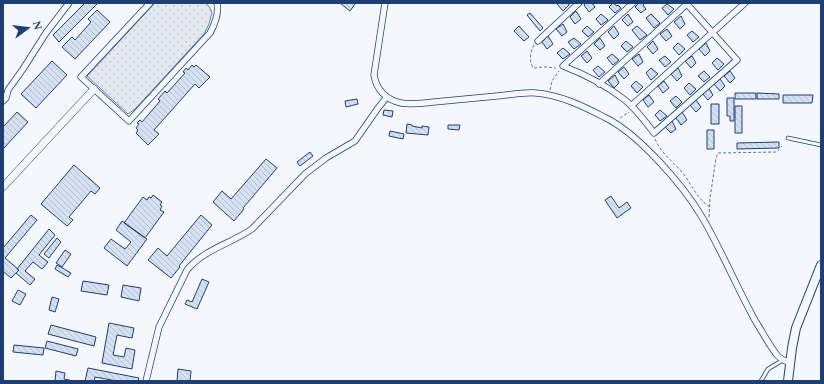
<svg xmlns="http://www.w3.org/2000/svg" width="824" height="384" font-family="Spectral,serif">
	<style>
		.grass { fill: url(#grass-dots); stroke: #687fa3 }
		.building { fill: url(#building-back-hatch); stroke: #1d3f73 }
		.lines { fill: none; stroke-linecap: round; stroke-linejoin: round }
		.service-casing { stroke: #1d3f73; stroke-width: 4.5 }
		.minor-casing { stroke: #1d3f73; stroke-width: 7 }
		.tertiary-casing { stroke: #1d3f73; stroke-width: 8 }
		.secondary-casing { stroke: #1d3f73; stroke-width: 10 }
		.path { stroke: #5e769c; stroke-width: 1; stroke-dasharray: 3 2; stroke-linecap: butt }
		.service { stroke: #f4f7fb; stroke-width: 3 }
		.minor { stroke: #f4f7fb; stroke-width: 5.5 }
		.tertiary { stroke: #f4f7fb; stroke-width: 7 }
		.secondary { stroke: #f4f7fb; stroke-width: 8 }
	</style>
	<defs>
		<pattern id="grass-dots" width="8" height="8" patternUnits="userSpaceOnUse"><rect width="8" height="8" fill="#e3e9f0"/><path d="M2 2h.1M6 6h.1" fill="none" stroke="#c2c9d1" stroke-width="1.8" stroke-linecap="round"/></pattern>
		<pattern id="building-back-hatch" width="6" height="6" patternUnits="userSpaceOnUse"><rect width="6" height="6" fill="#d5e0f0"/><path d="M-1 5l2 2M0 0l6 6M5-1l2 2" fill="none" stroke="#b6c1d1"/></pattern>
	</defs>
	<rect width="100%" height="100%" fill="#f4f7fb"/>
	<!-- grass -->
	<path class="grass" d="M 155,3 L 206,3 L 210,8 L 212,13 L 209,24 L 204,34 L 135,109 L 128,114 L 87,76 Z"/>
	<!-- building -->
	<path class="building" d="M 85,3 L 98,3 L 59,42 L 53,35 Z
		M 340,3 L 354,3 L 355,4 L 350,11 Z
		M 558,3 L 568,3 L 569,5 L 563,11 L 557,4 Z
		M 586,3 L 592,3 L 595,7 L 589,12 L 584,5 Z
		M 613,3 L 617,6 L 618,5 L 621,8 L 615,13 L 609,7 Z
		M 639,3 L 643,3 L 644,4 L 643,5 L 646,9 L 641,13 L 635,7 Z
		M 667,4 L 674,9 L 668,15 L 662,8 Z
		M 97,10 L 110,22 L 75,59 L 62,47 L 72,37 L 75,40 L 91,22 L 88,19 Z
		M 576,11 L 581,19 L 575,24 L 570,17 Z
		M 530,13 L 543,28 L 540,31 L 527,15 Z
		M 601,14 L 608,20 L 601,25 L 596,19 Z
		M 628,14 L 633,22 L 628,26 L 622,20 Z
		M 651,14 L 660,23 L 654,28 L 646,18 Z
		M 681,16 L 685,24 L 680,29 L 674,22 Z
		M 563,24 L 567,32 L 562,36 L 556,29 Z
		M 519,26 L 529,37 L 524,41 L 514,31 Z
		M 587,26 L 594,32 L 588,37 L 582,31 Z
		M 614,26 L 619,34 L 614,39 L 608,32 Z
		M 637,26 L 647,35 L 640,40 L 632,30 Z
		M 667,29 L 672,36 L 666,41 L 660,34 Z
		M 692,31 L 699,37 L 693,42 L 687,35 Z
		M 548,36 L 553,44 L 547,49 L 542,42 Z
		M 574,38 L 581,44 L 574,49 L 568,42 Z
		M 600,38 L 605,46 L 600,50 L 594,44 Z
		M 626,41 L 633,47 L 627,52 L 621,46 Z
		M 653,41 L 658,49 L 653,54 L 647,47 Z
		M 678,43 L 685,49 L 679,55 L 673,48 Z
		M 706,43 L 710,51 L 705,56 L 699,49 Z
		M 563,48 L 570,54 L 563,59 L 557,53 Z
		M 587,51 L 592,58 L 587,63 L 581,56 Z
		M 612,54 L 619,60 L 613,65 L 607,58 Z
		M 639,54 L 643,62 L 638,66 L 632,59 Z
		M 665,56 L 671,62 L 665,67 L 659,60 Z
		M 692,56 L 696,63 L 691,68 L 685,61 Z
		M 717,58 L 724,64 L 718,70 L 712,63 Z
		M 52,61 L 67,75 L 36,108 L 21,94 Z
		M 192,65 L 194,67 L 196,65 L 210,77 L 199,88 L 195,84 L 154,130 L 159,134 L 148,145 L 136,133 L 138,130 L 136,128 L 139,124 L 137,123 L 140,120 L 142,122 L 160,101 L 158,99 L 165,91 L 167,93 L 185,73 L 183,72 L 186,68 L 188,70 Z
		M 598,66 L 605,72 L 599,77 L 593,70 Z
		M 624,67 L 629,74 L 624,79 L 618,72 Z
		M 651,68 L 658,74 L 651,80 L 646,73 Z
		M 678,68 L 682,76 L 677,81 L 671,74 Z
		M 704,71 L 710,77 L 704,82 L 698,76 Z
		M 730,71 L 735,78 L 730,83 L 724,76 Z
		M 615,75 L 619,83 L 614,88 L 608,81 Z
		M 720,79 L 725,86 L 720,91 L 714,84 Z
		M 636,81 L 643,87 L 637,93 L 631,86 Z
		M 664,81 L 669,88 L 663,93 L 658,86 Z
		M 689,83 L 696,89 L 690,95 L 684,88 Z
		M 708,87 L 713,95 L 708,100 L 702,93 Z
		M 735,93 L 756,93 L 756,99 L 735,99 Z
		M 757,93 L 779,94 L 779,99 L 757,99 Z
		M 649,95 L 654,102 L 648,107 L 643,100 Z
		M 783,95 L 813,95 L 812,103 L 783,103 Z
		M 676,96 L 682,102 L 676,108 L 670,101 Z
		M 727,98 L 734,98 L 734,121 L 730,121 L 730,116 L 727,116 Z
		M 357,99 L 358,104 L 346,107 L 345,101 Z
		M 696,100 L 701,107 L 696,112 L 690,105 Z
		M 711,104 L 719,104 L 719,124 L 711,124 Z
		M 735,106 L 742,106 L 742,133 L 735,133 Z
		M 384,110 L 393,111 L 392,117 L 383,115 Z
		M 660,110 L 667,116 L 660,121 L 655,115 Z
		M 17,112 L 28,122 L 3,149 L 3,127 Z
		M 682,112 L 687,120 L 681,125 L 676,118 Z
		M 672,121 L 676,129 L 671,133 L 665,127 Z
		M 407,124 L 412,125 L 412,126 L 422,128 L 422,126 L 429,127 L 428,135 L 406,133 Z
		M 448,125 L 460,125 L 459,130 L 448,129 Z
		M 707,130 L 714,130 L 714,149 L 707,149 Z
		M 390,131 L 404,134 L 403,139 L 389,136 Z
		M 779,142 L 779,148 L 737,149 L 737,143 Z
		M 310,152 L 313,156 L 300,166 L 297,162 Z
		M 266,159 L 277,168 L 243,208 L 244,209 L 234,221 L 213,202 L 222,191 L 231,199 Z
		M 74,165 L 100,188 L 95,194 L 91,191 L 69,217 L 73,220 L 67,226 L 41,204 Z
		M 153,195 L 162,202 L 160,205 L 162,206 L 160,210 L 164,212 L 145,238 L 124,223 L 143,197 L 147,200 L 149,197 L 151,198 Z
		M 611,196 L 619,208 L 627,202 L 631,208 L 617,218 L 605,200 Z
		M 31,215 L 37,220 L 5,258 L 19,270 L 11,278 L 3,271 L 3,248 Z
		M 201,215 L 212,225 L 179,266 L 180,267 L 171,278 L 148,260 L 158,248 L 167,256 Z
		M 122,221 L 147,239 L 127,266 L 104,248 L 111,239 L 125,249 L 131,242 L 116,230 Z
		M 49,229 L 55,235 L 39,255 L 48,262 L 42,269 L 33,262 L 25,271 L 35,279 L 30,285 L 16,273 L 19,270 L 17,269 Z
		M 57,238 L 61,242 L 49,258 L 44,254 Z
		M 65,250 L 71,254 L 62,267 L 56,263 Z
		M 57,265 L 71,273 L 68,277 L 55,269 Z
		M 202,279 L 209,282 L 197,309 L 185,304 L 187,300 L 192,302 Z
		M 83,281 L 109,285 L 107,295 L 81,291 Z
		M 123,285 L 141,288 L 139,301 L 121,297 Z
		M 18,290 L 26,294 L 20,305 L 12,301 Z
		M 52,297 L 59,299 L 55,312 L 49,310 Z
		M 109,323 L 134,328 L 132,338 L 117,335 L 113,355 L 124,357 L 126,348 L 135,350 L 132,369 L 102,363 Z
		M 51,325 L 96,337 L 94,346 L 48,334 Z
		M 47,341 L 78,349 L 76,356 L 45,348 Z
		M 14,345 L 44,348 L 43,355 L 13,352 Z
		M 88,368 L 139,378 L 138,381 L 117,381 L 95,377 L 94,381 L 85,381 Z
		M 178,369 L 191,371 L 190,381 L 177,381 Z
		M 56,371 L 65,373 L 64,379 L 74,381 L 55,381 Z"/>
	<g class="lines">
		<!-- service casing -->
		<g class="service-casing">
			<path id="service" d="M 788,138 L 821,145
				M 761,381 L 768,369 L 783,360"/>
		</g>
		<!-- minor casing -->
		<g class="minor-casing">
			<path id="minor" d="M 150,3 L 81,77 L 129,121 L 210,33 C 215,24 219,13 217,3
				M 385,3 L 374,75 C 376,89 386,100 401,103 C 412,105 423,103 434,102 C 455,100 476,98 497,96 C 510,95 523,92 536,93 C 560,95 583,106 604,117 C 638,133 683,185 702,217 C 722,251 737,288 756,322 C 763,333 769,345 777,355 C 780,359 785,361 790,363
				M 633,3 L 563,66 C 584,74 607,86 625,100 C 636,109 645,121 654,133 L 737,60 L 686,3
				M 538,41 L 579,3
				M 599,84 L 687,4
				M 3,101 L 6,98 L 8,90 L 23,69 L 46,33 L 69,3
				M 631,106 L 745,3
				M 146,381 L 159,327 L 187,270 C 203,250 232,243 252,229 L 305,174 L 326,158 L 355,141 L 378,108 L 387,97"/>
		</g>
		<!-- tertiary casing -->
		<g class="tertiary-casing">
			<path id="tertiary" d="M 3,187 L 94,89"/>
		</g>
		<!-- secondary casing -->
		<g class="secondary-casing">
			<path id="secondary" d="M 788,381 L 792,348 L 796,328 L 821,265"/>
		</g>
		<!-- path -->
		<path class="path" d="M 534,45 C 530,52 529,61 533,68 L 544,67 L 556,68
			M 550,90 L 552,81 L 559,71
			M 620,118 L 629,112
			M 655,139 C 661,153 673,162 683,173 C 691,184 698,200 710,207
			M 709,217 L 710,198 L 716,158 L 718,153 L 777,152 L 782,146"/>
		<!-- service -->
		<use href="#service" class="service"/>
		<!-- minor -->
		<use href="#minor" class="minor"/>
		<!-- tertiary -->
		<use href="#tertiary" class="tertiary"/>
		<!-- secondary -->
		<use href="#secondary" class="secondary"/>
	</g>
	<!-- border -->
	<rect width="824" height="384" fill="none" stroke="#1d3f73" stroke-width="8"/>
	<!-- north arrow -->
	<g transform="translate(28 28) rotate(75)" stroke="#f4f7fb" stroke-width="3" paint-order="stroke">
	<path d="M0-3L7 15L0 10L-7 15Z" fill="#1d3f73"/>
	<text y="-6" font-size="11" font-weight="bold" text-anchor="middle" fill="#1d3f73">N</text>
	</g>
</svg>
